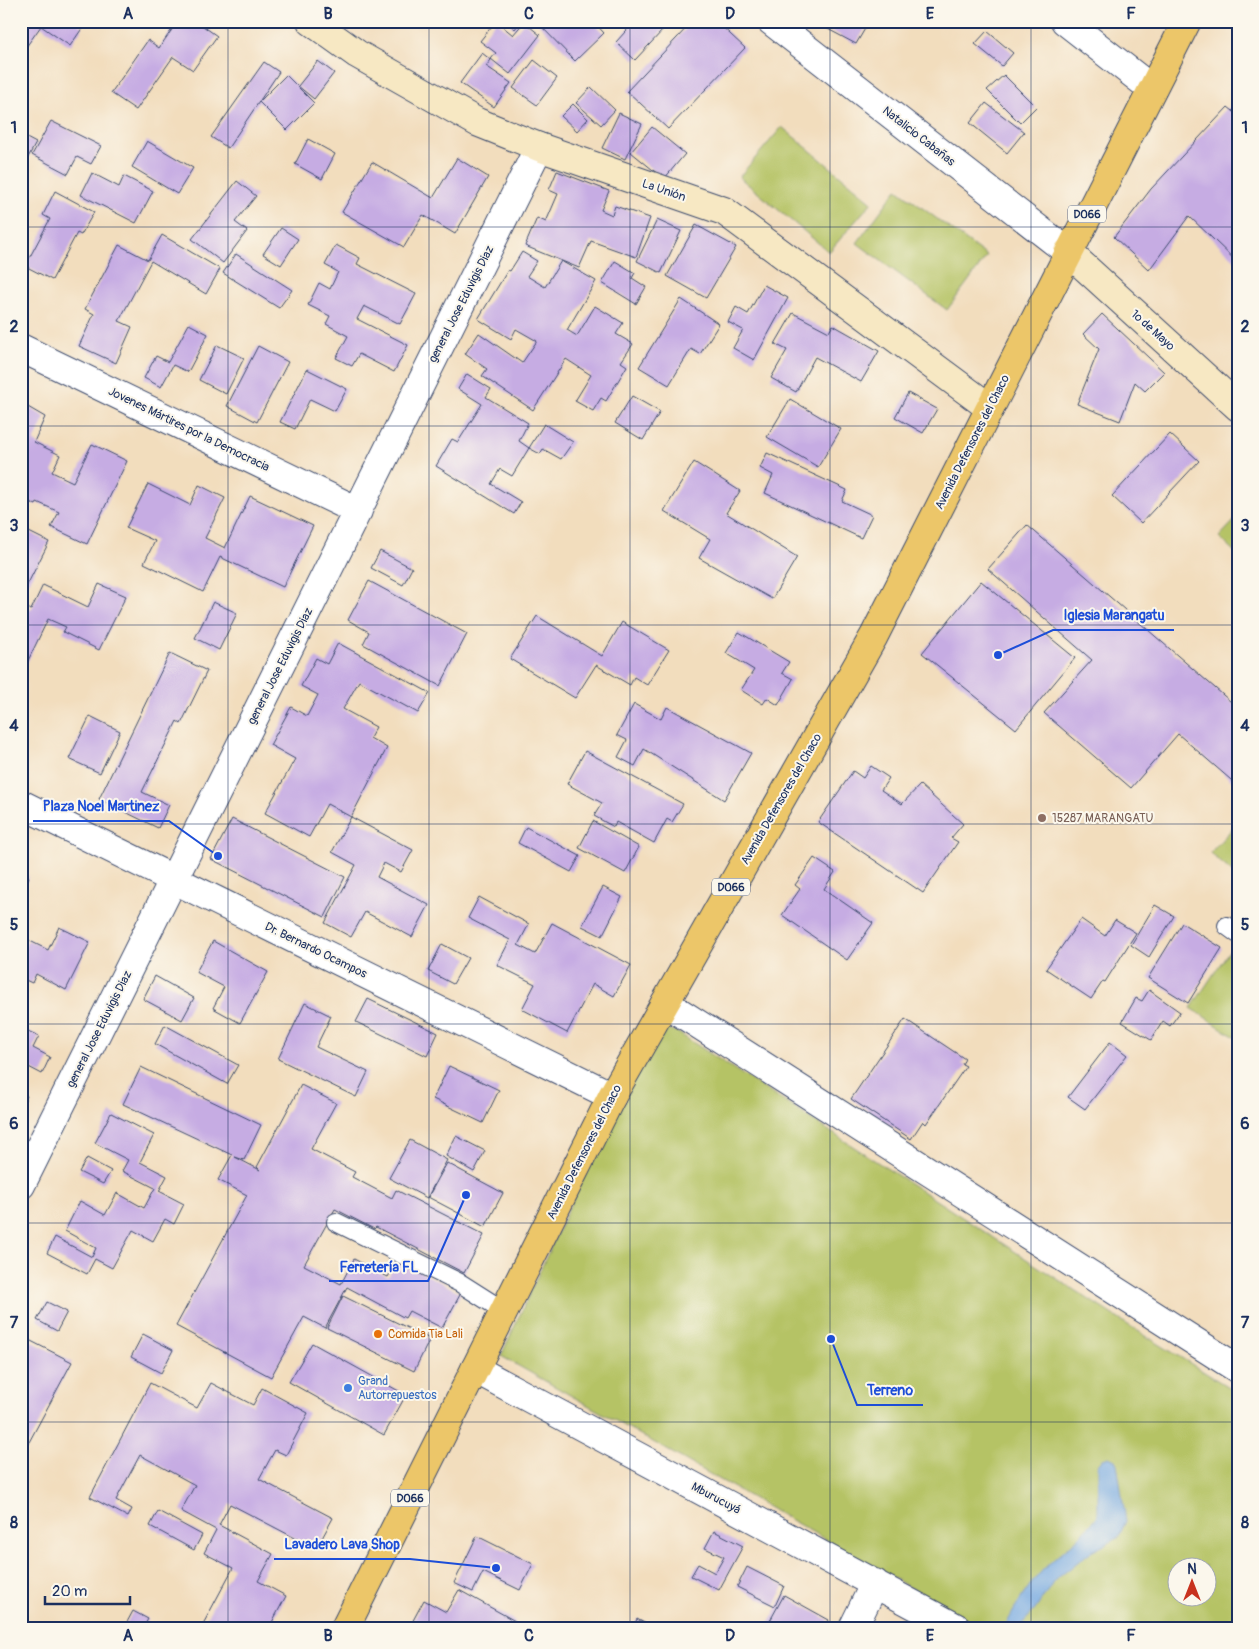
<svg xmlns="http://www.w3.org/2000/svg" width="1259" height="1649" font-family="Pangolin,sans-serif">
	<style>
		.green { fill: #b5c365; stroke: #687962; fill-rule: evenodd }
		.water { fill: #75a8e1; stroke: #486ca0 }
		.building { fill: #c6ace3 }
		.lines { fill: none; stroke-linecap: round; stroke-linejoin: round }
		.lane-casing { stroke: #3b496c; stroke-width: 20 }
		.street-casing { stroke: #3b496c; stroke-width: 30 }
		.secondary-casing { stroke: #3b496c; stroke-width: 30 }
		.primary-casing { stroke: #3b496c; stroke-width: 30 }
		.lane { stroke: #fff; stroke-width: 18 }
		.street { stroke: #fff; stroke-width: 28 }
		.secondary { stroke: #f7e8c3; stroke-width: 28 }
		.primary { stroke: #ecc669; stroke-width: 28 }
		.grid { fill: none; stroke: #1b2f5e; stroke-width: 1; stroke-opacity: 0.55 }
		.education-dot { fill: #8d6e63; stroke: #fbf7ec; stroke-width: 2 }
		.food-dot { fill: #e8710a; stroke: #fbf7ec; stroke-width: 2 }
		.shop-dot { fill: #3f7fe0; stroke: #fbf7ec; stroke-width: 2 }
		.labels { text-anchor: middle; stroke-width: 4; stroke-linejoin: round; paint-order: stroke }
		.shield { fill: #fbf7ec; stroke: #5e6b89; stroke-width: 1 }
		.shield-label { font-size: 11px; font-weight: bold; fill: #1b2f5e }
		.street-label { font-size: 12px; fill: #1b2f5e; stroke: #fbf7ec }
		.education-label { font-size: 12px; fill: #785e54; stroke: #fbf7ec; text-anchor: start }
		.food-label { font-size: 12px; fill: #c56008; stroke: #fbf7ec; text-anchor: start }
		.shop-label { font-size: 12px; fill: #366cbe; stroke: #fbf7ec; text-anchor: start }
		.leader { fill: none; stroke: #1d4ed8; stroke-width: 2 }
		.callout-dot { fill: #1d4ed8; stroke: #fbf7ec; stroke-width: 2 }
		.callout-label { font-size: 14px; text-anchor: middle; font-weight: bold; fill: #1d4ed8; stroke: #fbf7ec; stroke-width: 4; stroke-linejoin: round; paint-order: stroke }
		.neatline { fill: none; stroke: #1b2f5e; stroke-width: 2 }
		.grid-label { font-size: 16px; text-anchor: middle; font-weight: bold; fill: #1b2f5e }
	</style>
	<rect width="100%" height="100%" fill="#fbf7ec"/>
	<filter id="ink" filterUnits="userSpaceOnUse"><feTurbulence type="fractalNoise" baseFrequency=".02" numOctaves="2"/><feDisplacementMap in="SourceGraphic" scale="10" xChannelSelector="R" yChannelSelector="G"/><feConvolveMatrix kernelMatrix="1 2 1 2 8 2 1 2 1" color-interpolation-filters="sRGB"/></filter>
	<filter id="wash" filterUnits="userSpaceOnUse"><feTurbulence type="fractalNoise" baseFrequency=".0096" numOctaves="4" result="noise"/><feDisplacementMap in="SourceGraphic" scale="20" xChannelSelector="R" yChannelSelector="G"/><feGaussianBlur stdDeviation="1.12" result="paint"/><feColorMatrix in="noise" values="0 0 0 0 0 0 0 0 0 0 0 0 0 0 0 0 0 1.4 0 .05"/><feComposite in="paint" operator="in"/></filter>
	<g filter="url(#wash)">
		<rect width="100%" height="100%" fill="#f2ddbd"/>
		<!-- green -->
		<path class="green" d="M 782,127 L 872,202 L 829,252 L 739,177 Z
			M 897,189 L 987,256 L 947,310 L 857,243 Z
			M 1238,517 L 1238,555 L 1219,537 Z
			M 1238,822 L 1238,877 L 1210,853 Z
			M 1229,951 L 1238,956 L 1238,1039 L 1191,1008 Z
			M 653,1024 L 677,1032 L 1125,1323 L 1238,1393 L 1238,1628 L 982,1628 L 501,1356 ZM 1176,1566 L 1206,1566 L 1206,1596 L 1176,1596 Z"/>
		<!-- water -->
		<path class="water" d="M 1109,1457 L 1115,1460 L 1117,1464 L 1126,1521 L 1118,1538 L 1089,1553 L 1054,1581 L 1035,1610 L 1018,1628 L 1006,1625 C 1018,1602 1031,1580 1051,1562 C 1068,1546 1084,1535 1098,1515 L 1098,1465 L 1103,1459 Z"/>
		<g id="blocks">
			<!-- building -->
			<path class="building" d="M 21,21 L 74,21 L 83,27 L 70,46 L 41,26 L 21,54 Z
				M 178,21 L 196,21 L 217,36 L 193,70 L 173,57 L 136,110 L 111,93 L 148,40 L 159,48 Z
				M 496,21 L 513,35 L 524,22 L 540,35 L 510,74 L 491,59 L 496,53 L 480,41 Z
				M 506,21 L 521,21 L 515,29 Z
				M 536,21 L 564,21 L 567,24 L 570,21 L 593,21 L 604,33 L 575,61 Z
				M 635,21 L 653,21 L 663,30 L 635,60 L 616,42 Z
				M 693,21 L 716,21 L 745,48 L 668,129 L 627,91 Z
				M 827,21 L 856,21 L 866,27 L 856,44 L 824,27 Z
				M 987,31 L 1013,53 L 1002,66 L 975,44 Z
				M 482,53 L 491,60 L 486,66 L 511,83 L 494,107 L 460,83 Z
				M 534,60 L 557,78 L 537,105 L 513,88 Z
				M 318,61 L 334,73 L 314,99 L 298,86 Z
				M 264,62 L 279,72 L 228,148 L 211,137 Z
				M 286,75 L 314,103 L 287,130 L 259,102 Z
				M 1004,75 L 1036,107 L 1020,123 L 987,90 Z
				M 591,87 L 615,110 L 601,125 L 576,103 Z
				M 986,103 L 1024,132 L 1007,153 L 970,123 Z
				M 573,104 L 588,119 L 577,131 L 561,116 Z
				M 1228,107 L 1238,115 L 1238,263 L 1189,216 L 1149,270 L 1114,237 L 1151,189 Z
				M 619,113 L 642,124 L 625,159 L 602,148 Z
				M 51,121 L 101,146 L 91,164 L 77,157 L 68,174 L 32,155 Z
				M 652,127 L 685,154 L 664,179 L 631,152 Z
				M 21,135 L 36,143 L 21,170 Z
				M 308,139 L 335,154 L 322,179 L 295,164 Z
				M 147,141 L 193,168 L 177,194 L 132,167 Z
				M 457,158 L 488,177 L 455,234 L 423,215 L 404,247 L 342,212 L 372,162 L 433,198 Z
				M 557,171 L 609,191 L 601,210 L 612,215 L 615,206 L 650,218 L 636,257 L 591,241 L 579,268 L 525,246 L 537,218 L 546,222 L 558,194 L 549,190 Z
				M 92,173 L 119,187 L 124,176 L 153,191 L 136,223 L 81,195 Z
				M 237,181 L 256,196 L 235,222 L 247,231 L 223,263 L 192,239 Z
				M 55,191 L 94,212 L 81,235 L 77,233 L 52,280 L 25,266 L 50,219 L 43,215 Z
				M 657,220 L 681,231 L 661,273 L 637,261 Z
				M 696,225 L 736,247 L 706,298 L 667,276 Z
				M 281,228 L 298,239 L 281,265 L 263,254 Z
				M 162,235 L 220,269 L 206,294 L 151,261 L 119,321 L 132,327 L 116,363 L 79,346 L 94,314 L 85,309 L 119,245 L 148,260 Z
				M 336,245 L 360,258 L 357,264 L 416,294 L 400,324 L 364,306 L 357,319 L 408,345 L 394,372 L 359,354 L 352,366 L 336,358 L 348,336 L 326,324 L 330,316 L 308,305 L 319,283 L 330,289 L 338,272 L 325,265 Z
				M 522,252 L 537,261 L 527,276 L 545,287 L 561,261 L 596,281 L 567,330 L 577,336 L 595,306 L 623,323 L 616,334 L 633,344 L 621,362 L 627,366 L 606,401 L 601,398 L 593,411 L 575,401 L 591,375 L 566,359 L 533,410 L 482,376 L 487,369 L 465,354 L 479,333 L 522,363 L 537,341 L 516,329 L 511,339 L 478,319 L 508,270 L 510,271 Z
				M 236,254 L 292,290 L 279,308 L 223,273 Z
				M 615,261 L 635,273 L 632,278 L 646,287 L 636,304 L 602,283 Z
				M 764,285 L 788,298 L 754,360 L 733,348 L 743,330 L 728,322 L 736,307 L 748,314 Z
				M 681,299 L 719,324 L 700,354 L 691,349 L 669,385 L 639,367 Z
				M 793,313 L 829,332 L 833,325 L 879,351 L 861,382 L 815,357 L 796,392 L 771,378 L 787,350 L 775,344 Z
				M 1102,314 L 1164,372 L 1145,391 L 1135,382 L 1120,421 L 1077,404 L 1099,349 L 1083,334 Z
				M 189,324 L 208,334 L 188,372 L 173,365 L 161,387 L 144,378 L 156,356 L 168,362 Z
				M 217,345 L 244,358 L 226,394 L 199,380 Z
				M 258,346 L 288,362 L 257,422 L 227,406 Z
				M 307,369 L 347,389 L 335,411 L 310,399 L 295,429 L 280,422 Z
				M 467,374 L 491,389 L 486,397 L 528,423 L 519,441 L 529,448 L 544,424 L 573,442 L 561,459 L 543,449 L 540,454 L 529,448 L 512,476 L 500,469 L 491,484 L 521,502 L 514,514 L 436,466 L 452,439 L 458,442 L 482,404 L 458,389 Z
				M 908,393 L 937,409 L 923,433 L 895,417 Z
				M 632,396 L 660,412 L 643,440 L 615,423 Z
				M 790,399 L 841,429 L 818,467 L 767,437 Z
				M 21,403 L 45,417 L 34,442 L 60,455 L 52,472 L 73,482 L 92,444 L 127,461 L 87,544 L 51,527 L 59,512 L 37,502 L 36,505 L 21,498 L 21,435 L 24,430 L 21,429 Z
				M 1170,434 L 1199,461 L 1141,523 L 1112,496 Z
				M 767,453 L 847,490 L 842,501 L 872,515 L 861,538 L 765,493 L 773,475 L 760,468 Z
				M 694,462 L 740,491 L 726,513 L 797,557 L 772,599 L 699,558 L 710,539 L 664,511 Z
				M 148,484 L 190,505 L 199,485 L 225,498 L 205,538 L 225,548 L 250,496 L 313,526 L 283,587 L 220,557 L 203,592 L 144,563 L 155,541 L 126,528 Z
				M 1027,525 L 1238,708 L 1238,786 L 1178,734 L 1131,788 L 1044,713 L 1092,660 L 988,569 Z
				M 23,529 L 49,542 L 21,597 L 21,532 Z
				M 380,551 L 412,568 L 403,585 L 371,568 Z
				M 369,581 L 467,634 L 440,686 L 363,644 L 369,632 L 348,620 Z
				M 981,581 L 1075,658 L 1016,729 L 922,653 Z
				M 99,584 L 126,596 L 99,650 L 63,632 L 66,627 L 48,619 L 24,669 L 21,668 L 21,605 L 31,610 L 43,585 L 88,607 Z
				M 213,602 L 237,613 L 219,650 L 195,638 Z
				M 537,616 L 602,656 L 622,622 L 669,650 L 647,685 L 634,677 L 630,685 L 596,665 L 575,698 L 510,659 Z
				M 739,632 L 789,662 L 782,673 L 793,679 L 778,705 L 767,698 L 763,704 L 741,690 L 754,670 L 726,653 Z
				M 338,643 L 430,693 L 418,713 L 359,681 L 343,709 L 376,727 L 370,738 L 387,748 L 351,817 L 327,804 L 309,837 L 265,813 L 295,759 L 270,745 L 291,707 L 307,716 L 318,695 L 301,686 L 316,658 L 327,664 Z
				M 170,653 L 207,671 L 181,724 L 177,721 L 142,792 L 169,805 L 158,828 L 99,799 Z
				M 634,704 L 661,719 L 667,707 L 751,753 L 724,800 L 644,749 L 635,766 L 618,757 L 627,740 L 617,735 Z
				M 90,716 L 120,731 L 100,773 L 69,759 Z
				M 585,751 L 683,804 L 672,822 L 667,819 L 654,843 L 616,822 L 614,827 L 594,816 L 602,803 L 567,784 Z
				M 871,766 L 889,778 L 881,790 L 902,804 L 920,785 L 963,824 L 951,838 L 958,842 L 923,893 L 818,822 L 853,771 L 863,778 Z
				M 351,817 L 413,850 L 401,872 L 384,863 L 377,877 L 429,905 L 412,937 L 365,912 L 351,937 L 325,923 L 356,865 L 332,852 Z
				M 232,819 L 345,877 L 325,917 L 211,859 Z
				M 593,821 L 639,847 L 625,873 L 579,848 Z
				M 526,827 L 580,856 L 571,872 L 518,843 Z
				M 814,858 L 835,872 L 824,889 L 873,923 L 847,960 L 782,915 L 800,889 L 795,885 Z
				M 21,873 L 29,877 L 21,893 Z
				M 603,887 L 622,897 L 602,936 L 582,926 Z
				M 479,897 L 529,924 L 518,945 L 535,954 L 552,923 L 631,965 L 614,996 L 593,984 L 567,1033 L 522,1009 L 535,984 L 497,965 L 510,940 L 468,918 Z
				M 1155,905 L 1174,916 L 1149,957 L 1131,945 Z
				M 1081,919 L 1105,936 L 1115,920 L 1136,933 L 1105,982 L 1103,981 L 1091,999 L 1046,969 Z
				M 1182,923 L 1222,948 L 1188,1003 L 1148,978 Z
				M 59,927 L 90,942 L 66,990 L 36,974 L 32,983 L 21,978 L 21,955 L 28,940 L 48,950 Z
				M 213,941 L 268,972 L 240,1023 L 213,1008 L 224,987 L 196,972 Z
				M 442,944 L 468,958 L 453,984 L 428,971 Z
				M 155,976 L 194,998 L 182,1020 L 143,999 Z
				M 1149,990 L 1180,1012 L 1170,1026 L 1163,1021 L 1151,1040 L 1122,1022 L 1136,998 L 1142,1001 Z
				M 368,999 L 438,1033 L 427,1056 L 356,1022 Z
				M 305,1003 L 331,1016 L 316,1047 L 368,1072 L 356,1097 L 278,1059 Z
				M 905,1019 L 965,1059 L 962,1064 L 966,1066 L 926,1124 L 923,1121 L 911,1139 L 851,1099 Z
				M 165,1025 L 238,1065 L 227,1084 L 155,1044 Z
				M 21,1028 L 39,1036 L 33,1048 L 50,1057 L 42,1074 L 21,1063 Z
				M 1110,1042 L 1127,1055 L 1085,1109 L 1068,1097 Z
				M 449,1066 L 499,1090 L 483,1123 L 433,1099 Z
				M 141,1067 L 261,1125 L 244,1160 L 235,1157 L 260,1170 L 257,1167 L 301,1085 L 336,1103 L 311,1149 L 355,1172 L 352,1177 L 392,1198 L 396,1190 L 484,1235 L 464,1273 L 376,1227 L 374,1229 L 335,1209 L 304,1265 L 341,1284 L 354,1259 L 388,1277 L 398,1260 L 461,1293 L 442,1328 L 409,1311 L 405,1318 L 347,1287 L 325,1328 L 304,1317 L 271,1377 L 176,1326 L 247,1195 L 218,1180 L 232,1155 L 123,1104 Z
				M 21,1094 L 27,1096 L 21,1107 Z
				M 111,1113 L 154,1135 L 140,1162 L 167,1176 L 159,1191 L 184,1204 L 174,1224 L 165,1219 L 153,1241 L 133,1230 L 112,1268 L 95,1259 L 87,1274 L 47,1253 L 55,1237 L 92,1257 L 96,1248 L 65,1231 L 80,1201 L 105,1215 L 117,1193 L 144,1208 L 155,1188 L 122,1171 L 128,1160 L 95,1143 Z
				M 456,1136 L 485,1151 L 474,1172 L 446,1156 Z
				M 410,1140 L 447,1160 L 427,1198 L 389,1178 Z
				M 87,1158 L 111,1171 L 103,1184 L 79,1172 Z
				M 447,1163 L 503,1193 L 485,1227 L 428,1197 Z
				M 343,1296 L 430,1339 L 414,1371 L 327,1328 Z
				M 47,1302 L 67,1312 L 57,1331 L 37,1320 Z
				M 143,1334 L 173,1350 L 161,1373 L 131,1357 Z
				M 27,1339 L 72,1362 L 28,1444 L 21,1440 L 21,1349 Z
				M 312,1343 L 406,1395 L 384,1435 L 289,1382 Z
				M 150,1383 L 197,1408 L 211,1383 L 253,1405 L 262,1388 L 308,1413 L 286,1455 L 275,1450 L 259,1479 L 333,1518 L 316,1549 L 230,1504 L 219,1525 L 273,1554 L 258,1581 L 286,1596 L 269,1628 L 206,1628 L 202,1626 L 233,1568 L 204,1553 L 216,1530 L 181,1511 L 195,1485 L 140,1455 L 116,1500 L 132,1509 L 128,1517 L 90,1497 Z
				M 158,1511 L 202,1535 L 194,1550 L 150,1526 Z
				M 714,1531 L 743,1546 L 719,1590 L 691,1576 L 698,1564 L 715,1573 L 724,1557 L 705,1548 Z
				M 477,1536 L 533,1564 L 520,1590 L 483,1572 L 473,1592 L 454,1583 Z
				M 747,1567 L 784,1586 L 775,1606 L 737,1587 Z
				M 459,1590 L 515,1621 L 512,1628 L 409,1628 L 424,1600 L 446,1612 Z
				M 784,1595 L 829,1620 L 825,1628 L 791,1628 L 784,1624 L 782,1628 L 766,1628 Z
				M 133,1611 L 148,1619 L 143,1628 L 133,1628 L 126,1624 Z
				M 637,1619 L 654,1628 L 633,1628 Z"/>
		</g>
	</g>
	<g filter="url(#ink)">
		<use href="#blocks" fill-opacity="0" stroke="#3b496c" stroke-width="1"/>
		<g class="lines">
			<!-- lane casing -->
			<g class="lane-casing">
				<path id="lane" d="M 1227,926 L 1238,934
					M 336,1222 L 460,1283 L 504,1311"/>
			</g>
			<!-- street casing -->
			<g class="street-casing">
				<path id="street" d="M 771,21 L 1068,252
					M 1065,21 L 1152,89
					M 21,348 L 358,511
					M 21,804 L 612,1096
					M 665,1003 L 1238,1369
					M 21,1185 L 539,147
					M 475,1369 L 957,1628
					M 853,1628 L 875,1583"/>
			</g>
			<!-- secondary casing -->
			<g class="secondary-casing">
				<path id="secondary" d="M 311,21 L 357,54 L 477,122 L 539,147 L 724,211 L 990,408
					M 1068,252 L 1238,407"/>
			</g>
			<!-- primary casing -->
			<g class="primary-casing">
				<path id="primary" d="M 345,1628 L 612,1096 L 874,636 L 1187,21"/>
			</g>
			<!-- lane -->
			<use href="#lane" class="lane"/>
			<!-- street -->
			<use href="#street" class="street"/>
			<!-- secondary -->
			<use href="#secondary" class="secondary"/>
			<!-- primary -->
			<use href="#primary" class="primary"/>
		</g>
	</g>
	<!-- grid -->
	<path class="grid" d="M 228,21 L 228,1628M 429,21 L 429,1628M 630,21 L 630,1628M 830,21 L 830,1628M 1031,21 L 1031,1628M 21,227 L 1238,227M 21,426 L 1238,426M 21,625 L 1238,625M 21,824 L 1238,824M 21,1024 L 1238,1024M 21,1223 L 1238,1223M 21,1422 L 1238,1422"/>
	<!-- markers -->
	<circle class="education-dot" cx="1042" cy="818" r="5"/>
	<circle class="food-dot" cx="378" cy="1334" r="5"/>
	<circle class="shop-dot" cx="348" cy="1388" r="5"/>
	<g class="labels">
		<!-- shield labels -->
		<g class="shield">
			<rect x="1068" y="205.5" width="38" height="17" rx="4"/>
			<rect x="712" y="878.5" width="38" height="17" rx="4"/>
			<rect x="391" y="1489.5" width="38" height="17" rx="4"/>
		</g>
		<g class="shield-label">
			<text x="1087" y="218">D066</text>
			<text x="731" y="891">D066</text>
			<text x="410" y="1502">D066</text>
		</g>
		<!-- street labels -->
		<g class="street-label">
			<text transform="translate(919 136) rotate(38)" y="4">Natalicio Cabañas</text>
			<text transform="translate(664 190) rotate(19)" y="4">La Unión</text>
			<text transform="translate(461 304) rotate(-63)" y="4">general Jose Eduvigis Diaz</text>
			<text transform="translate(1153 330) rotate(42)" y="4">1º de Mayo</text>
			<text transform="translate(189 429) rotate(26)" y="4">Jovenes Mártires por la Democracia</text>
			<text transform="translate(972 442) rotate(-63)" y="4">Avenida Defensores del Chaco</text>
			<text transform="translate(280 666) rotate(-63)" y="4">general Jose Eduvigis Diaz</text>
			<text transform="translate(781 799) rotate(-60)" y="4">Avenida Defensores del Chaco</text>
			<text transform="translate(316 950) rotate(26)" y="4">Dr. Bernardo Ocampos</text>
			<text transform="translate(99 1029) rotate(-63)" y="4">general Jose Eduvigis Diaz</text>
			<text transform="translate(584 1152) rotate(-63)" y="4">Avenida Defensores del Chaco</text>
			<text transform="translate(716 1498) rotate(28)" y="4">Mburucuyá</text>
		</g>
		<!-- education labels -->
		<g class="education-label">
			<text x="1052" y="822">15287 MARANGATU</text>
		</g>
		<!-- food labels -->
		<g class="food-label">
			<text x="388" y="1338">Comida Tia Lali</text>
		</g>
		<!-- shop labels -->
		<g class="shop-label">
			<text x="358" y="1385">Grand<tspan x="358" dy="14">Autorrepuestos</tspan></text>
		</g>
	</g>
	<!-- callouts -->
	<path class="leader" d="M998 655L1053 630H1174M218 856L169 821H33M466 1195L428 1281H329M831 1339L857 1405H923M496 1568L410 1559H274"/>
	<g class="callout-dot">
		<circle cx="998" cy="655" r="5"/>
		<circle cx="218" cy="856" r="5"/>
		<circle cx="466" cy="1195" r="5"/>
		<circle cx="831" cy="1339" r="5"/>
		<circle cx="496" cy="1568" r="5"/>
	</g>
	<g class="callout-label">
		<text x="1114" y="620">Iglesia Marangatu</text>
		<text x="101" y="811">Plaza Noel Martinez</text>
		<text x="379" y="1272">Ferretería FL</text>
		<text x="890" y="1395">Terreno</text>
		<text x="342" y="1549">Lavadero Lava Shop</text>
	</g>
	<!-- margin -->
	<rect width="1259" height="1649" fill="none" stroke="#fbf7ec" stroke-width="55"/>
	<!-- north arrow -->
	<g transform="translate(1192 1582)"><circle r="24" fill="#fbf7ec" stroke="#a1a7b3"/>
	<path d="M0-4L9 19L0 12L-9 19Z" fill="#c8321e"/>
	<text y="-8" font-size="14" font-weight="bold" text-anchor="middle" fill="#1b2f5e">N</text>
	</g>
	<!-- scale -->
	<path d="M45 1596v8h85v-8" fill="none" stroke="#1b2f5e" stroke-width="2.5"/>
	<text x="52" y="1596" font-size="15" fill="#1b2f5e" stroke="#fbf7ec" stroke-width="4" paint-order="stroke">20 m</text>
	<rect x="28" y="28" width="1204" height="1594" class="neatline"/>
	<g class="grid-label">
		<text x="128" y="19">A</text>
		<text x="328" y="19">B</text>
		<text x="529" y="19">C</text>
		<text x="730" y="19">D</text>
		<text x="930" y="19">E</text>
		<text x="1131" y="19">F</text>
		<text x="14" y="133">1</text>
		<text x="1245" y="133">1</text>
		<text x="14" y="332">2</text>
		<text x="1245" y="332">2</text>
		<text x="14" y="531">3</text>
		<text x="1245" y="531">3</text>
		<text x="14" y="731">4</text>
		<text x="1245" y="731">4</text>
		<text x="14" y="930">5</text>
		<text x="1245" y="930">5</text>
		<text x="14" y="1129">6</text>
		<text x="1245" y="1129">6</text>
		<text x="14" y="1328">7</text>
		<text x="1245" y="1328">7</text>
		<text x="14" y="1528">8</text>
		<text x="1245" y="1528">8</text>
		<text x="128" y="1641">A</text>
		<text x="328" y="1641">B</text>
		<text x="529" y="1641">C</text>
		<text x="730" y="1641">D</text>
		<text x="930" y="1641">E</text>
		<text x="1131" y="1641">F</text>
	</g>
</svg>
